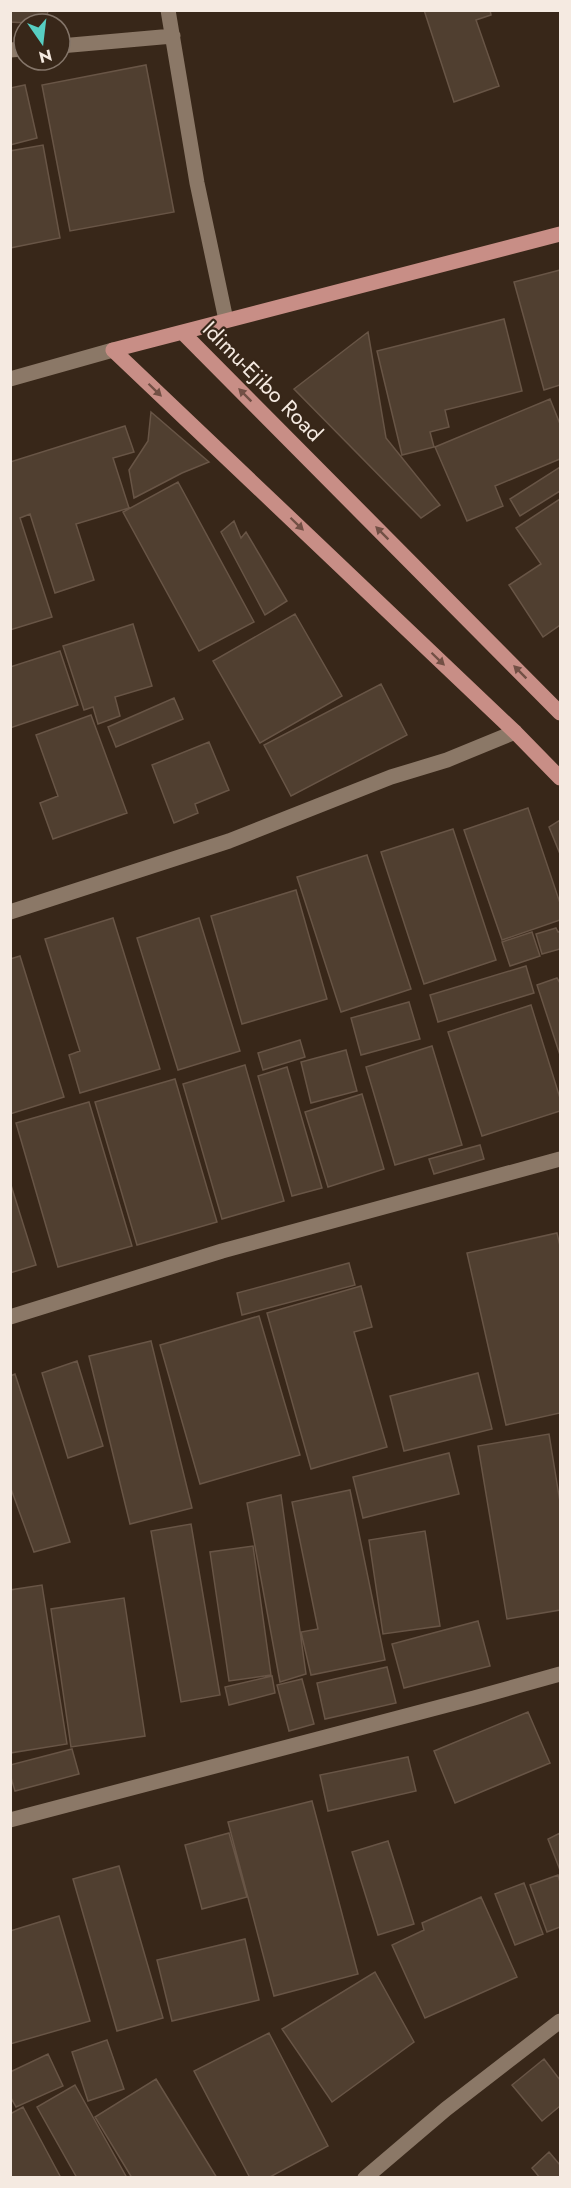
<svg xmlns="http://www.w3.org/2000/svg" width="571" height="2188" font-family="Jost,sans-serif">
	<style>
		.building { fill: #503f30; stroke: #685546; stroke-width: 1.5 }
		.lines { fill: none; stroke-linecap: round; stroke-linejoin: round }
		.minor { stroke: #8b7867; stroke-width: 15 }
		.major { stroke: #c88e86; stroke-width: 15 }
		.oneway { fill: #725045 }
		.labels { text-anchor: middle; stroke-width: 4.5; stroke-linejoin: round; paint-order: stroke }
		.street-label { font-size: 22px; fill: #f5eae1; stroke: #382719 }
	</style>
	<rect width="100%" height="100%" fill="#382719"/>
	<!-- building -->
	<path class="building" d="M 10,10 L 48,10 L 46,24 L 10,22 Z
		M 424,10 L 490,10 L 491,15 L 476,20 L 499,86 L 454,102 Z
		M 146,65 L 174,212 L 70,231 L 42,85 Z
		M 25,85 L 37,138 L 10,145 L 10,88 Z
		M 43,145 L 60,238 L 10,248 L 10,151 Z
		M 560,270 L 560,385 L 544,390 L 514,282 Z
		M 504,319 L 522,391 L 445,410 L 449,427 L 430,432 L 434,447 L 402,455 L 377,351 Z
		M 368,332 L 386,438 L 440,505 L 421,518 L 294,389 Z
		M 550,399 L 560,424 L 560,459 L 495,486 L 503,506 L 467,521 L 435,447 Z
		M 151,412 L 209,462 L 182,473 L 134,498 L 129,470 L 148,441 Z
		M 125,426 L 134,452 L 113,458 L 129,508 L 76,524 L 94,580 L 55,593 L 30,514 L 20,518 L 52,617 L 10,630 L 10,462 Z
		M 560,467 L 560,491 L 520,516 L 510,499 Z
		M 178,482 L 254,622 L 199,651 L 123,512 Z
		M 560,499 L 560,625 L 543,637 L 509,585 L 541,564 L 516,528 Z
		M 234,521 L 241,538 L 246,532 L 287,601 L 265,615 L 221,532 Z
		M 295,614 L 342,696 L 260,743 L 213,661 Z
		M 133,624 L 152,686 L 115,697 L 120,716 L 98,724 L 93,707 L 84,710 L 63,646 Z
		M 60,651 L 78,705 L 10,728 L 10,667 Z
		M 381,684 L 407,735 L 291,796 L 264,745 Z
		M 174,698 L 183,719 L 116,747 L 108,727 Z
		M 91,715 L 127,813 L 53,839 L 40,803 L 58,796 L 36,735 Z
		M 209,742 L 229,790 L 195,804 L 198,813 L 174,823 L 152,765 Z
		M 528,808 L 560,903 L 560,920 L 502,940 L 464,830 Z
		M 560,820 L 560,854 L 549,827 Z
		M 453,829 L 496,960 L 424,984 L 381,852 Z
		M 367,855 L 411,989 L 341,1012 L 297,877 Z
		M 296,890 L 327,999 L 242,1024 L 211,916 Z
		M 113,918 L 160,1069 L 80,1093 L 69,1055 L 80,1051 L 45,939 Z
		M 199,918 L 240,1051 L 178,1070 L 137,938 Z
		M 556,928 L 558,932 L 560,931 L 560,949 L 542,954 L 536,934 Z
		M 532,932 L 540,956 L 510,966 L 502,942 Z
		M 20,956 L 64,1097 L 10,1114 L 10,959 Z
		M 526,966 L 534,993 L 438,1022 L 430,995 Z
		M 557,978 L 560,983 L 560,1055 L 537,985 Z
		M 409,1002 L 420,1039 L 361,1055 L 351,1018 Z
		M 531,1005 L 560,1098 L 560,1111 L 482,1136 L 448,1032 Z
		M 300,1040 L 305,1057 L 263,1070 L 258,1053 Z
		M 432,1046 L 462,1145 L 395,1165 L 366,1067 Z
		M 346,1050 L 357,1091 L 311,1103 L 301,1062 Z
		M 245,1065 L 284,1201 L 222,1219 L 183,1084 Z
		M 287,1067 L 322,1188 L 292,1196 L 258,1076 Z
		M 175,1079 L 217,1222 L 137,1245 L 95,1102 Z
		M 362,1094 L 384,1169 L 328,1187 L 305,1112 Z
		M 89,1102 L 132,1246 L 58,1267 L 16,1123 Z
		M 480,1145 L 484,1159 L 434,1174 L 429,1159 Z
		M 10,1182 L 36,1265 L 10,1273 Z
		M 557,1233 L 560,1246 L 560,1413 L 506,1425 L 467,1253 Z
		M 349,1263 L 355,1285 L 242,1315 L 237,1293 Z
		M 361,1286 L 372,1327 L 354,1332 L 387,1447 L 311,1469 L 267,1313 Z
		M 259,1316 L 300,1455 L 200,1484 L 160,1345 Z
		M 151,1341 L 192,1508 L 130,1524 L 89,1356 Z
		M 77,1361 L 103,1446 L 68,1458 L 42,1373 Z
		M 478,1373 L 492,1429 L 404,1451 L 390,1396 Z
		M 15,1374 L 70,1542 L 34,1552 L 10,1486 L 10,1376 Z
		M 549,1434 L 560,1502 L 560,1610 L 507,1619 L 478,1446 Z
		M 449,1453 L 459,1494 L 363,1518 L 353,1477 Z
		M 350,1490 L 385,1660 L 311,1675 L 301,1632 L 318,1629 L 292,1502 Z
		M 281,1495 L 306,1674 L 280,1682 L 247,1503 Z
		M 191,1524 L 220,1695 L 181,1702 L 151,1531 Z
		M 425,1531 L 440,1626 L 383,1634 L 369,1540 Z
		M 253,1546 L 271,1675 L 229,1681 L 210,1552 Z
		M 42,1585 L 67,1744 L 10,1753 L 10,1590 Z
		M 124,1598 L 145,1736 L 71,1747 L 51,1609 Z
		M 478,1621 L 490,1666 L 404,1688 L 392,1644 Z
		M 387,1667 L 396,1703 L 325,1719 L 317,1683 Z
		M 272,1676 L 275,1693 L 229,1705 L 225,1687 Z
		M 302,1679 L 314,1724 L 289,1731 L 277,1685 Z
		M 528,1712 L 550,1763 L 455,1803 L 434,1751 Z
		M 72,1749 L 79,1774 L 15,1791 L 10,1774 L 10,1765 Z
		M 408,1757 L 416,1791 L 328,1811 L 320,1775 Z
		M 312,1801 L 358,1974 L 274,1996 L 228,1822 Z
		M 229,1833 L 247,1897 L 202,1909 L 185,1845 Z
		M 560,1833 L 560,1870 L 548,1839 Z
		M 388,1841 L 414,1924 L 378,1935 L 352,1852 Z
		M 119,1866 L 163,2018 L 117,2031 L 73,1879 Z
		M 558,1875 L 560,1882 L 560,1927 L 547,1932 L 530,1885 Z
		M 524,1883 L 543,1934 L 515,1945 L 495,1894 Z
		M 481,1897 L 517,1977 L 425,2018 L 392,1945 L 424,1930 L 422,1923 Z
		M 59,1916 L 90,2021 L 10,2044 L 10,1931 Z
		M 245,1939 L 259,2000 L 172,2021 L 157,1960 Z
		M 375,1972 L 414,2042 L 332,2102 L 282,2029 Z
		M 269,2033 L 328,2146 L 268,2178 L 250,2178 L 194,2071 Z
		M 107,2040 L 124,2089 L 88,2101 L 72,2052 Z
		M 48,2054 L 63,2086 L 16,2107 L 10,2096 L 10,2072 Z
		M 544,2059 L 560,2080 L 560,2106 L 542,2121 L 512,2085 Z
		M 156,2079 L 217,2178 L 132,2178 L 95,2117 Z
		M 75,2085 L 127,2178 L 77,2178 L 37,2107 Z
		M 23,2107 L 61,2178 L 10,2178 L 10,2114 Z
		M 549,2152 L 560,2165 L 560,2178 L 540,2178 L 532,2168 Z"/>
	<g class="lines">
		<!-- minor -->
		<path class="minor" d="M 168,10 L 197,183 L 226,320
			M 60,46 L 173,36
			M 10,50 L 24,49
			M 10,379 L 113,350
			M 10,912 L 229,841 L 391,777 L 447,760 L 515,732
			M 10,1317 L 222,1251 L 560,1159
			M 10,1820 L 474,1698 L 560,1674
			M 365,2178 L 446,2109 L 560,2021"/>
		<!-- major -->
		<path class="major" d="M 183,333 L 560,713
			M 113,350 L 515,732 L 560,778
			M 113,350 L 560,234"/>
	</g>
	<!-- one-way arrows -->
	<defs><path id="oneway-solid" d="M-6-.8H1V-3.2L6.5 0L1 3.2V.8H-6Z" transform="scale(1.5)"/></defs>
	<g class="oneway">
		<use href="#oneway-solid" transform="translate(155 390) rotate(44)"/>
		<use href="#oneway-solid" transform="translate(245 395) rotate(-135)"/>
		<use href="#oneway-solid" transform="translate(297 524) rotate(44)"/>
		<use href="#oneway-solid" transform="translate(382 533) rotate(-135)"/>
		<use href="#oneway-solid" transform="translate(438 659) rotate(44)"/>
		<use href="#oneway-solid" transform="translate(520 672) rotate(-135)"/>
	</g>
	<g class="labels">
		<!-- street labels -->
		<g class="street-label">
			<text transform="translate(263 381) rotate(45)" y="8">Idimu-Ejibo Road</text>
		</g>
	</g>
	<!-- border -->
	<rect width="571" height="2188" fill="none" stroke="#f5eae1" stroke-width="24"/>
	<!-- north arrow -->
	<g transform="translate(42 42) rotate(166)"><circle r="28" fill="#382719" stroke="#847569" stroke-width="1.5"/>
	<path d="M0-4.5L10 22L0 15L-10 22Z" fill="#57cec2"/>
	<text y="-9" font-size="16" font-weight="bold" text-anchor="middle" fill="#f5eae1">N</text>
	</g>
</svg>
